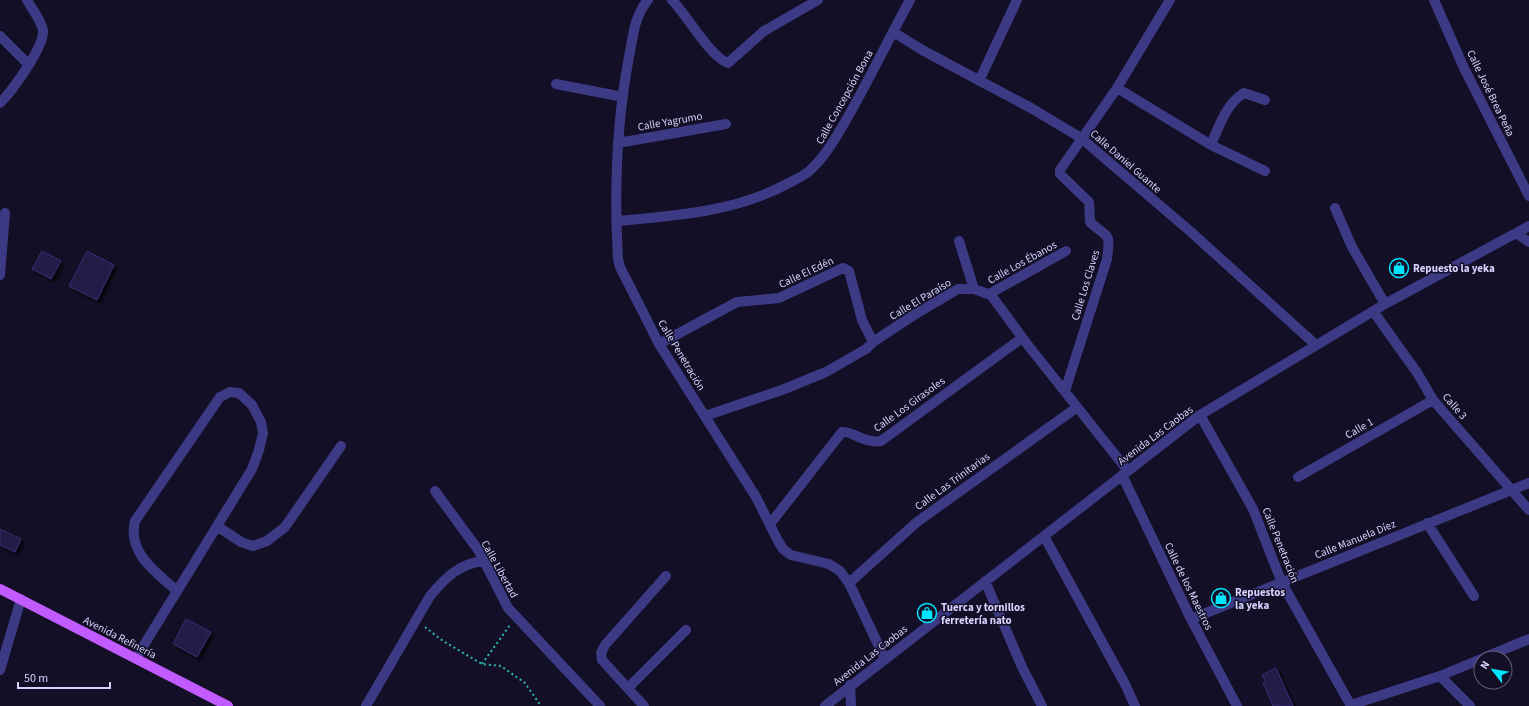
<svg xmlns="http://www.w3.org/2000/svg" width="1529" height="706" font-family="'Source Sans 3',sans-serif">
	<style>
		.building { fill: #241b47; stroke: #3b2d73; filter: url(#shadow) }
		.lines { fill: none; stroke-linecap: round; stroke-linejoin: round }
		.path { stroke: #2fb8b0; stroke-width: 2; stroke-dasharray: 2 3; stroke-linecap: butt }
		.minor { stroke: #3d3a85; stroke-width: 10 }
		.major { stroke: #c25bff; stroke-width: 10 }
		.labels { text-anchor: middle; stroke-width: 3; stroke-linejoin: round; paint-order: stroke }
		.street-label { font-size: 11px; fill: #d9d4ff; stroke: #130f26 }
		.poi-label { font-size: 11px; font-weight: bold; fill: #d9d4ff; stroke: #130f26; text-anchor: start }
	</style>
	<defs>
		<filter id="shadow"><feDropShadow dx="3.5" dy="3.5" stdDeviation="1" flood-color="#0009"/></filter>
	</defs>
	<rect width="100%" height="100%" fill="#130f26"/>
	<!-- building -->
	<path class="building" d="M 42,251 L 61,261 L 51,279 L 32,269 Z
		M 87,251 L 114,265 L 97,300 L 69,286 Z
		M 0,529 L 21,539 L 15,552 L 0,545 Z
		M 186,619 L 211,632 L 197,657 L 173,644 Z
		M 1276,668 L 1293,706 L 1276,706 L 1276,704 L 1273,706 L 1263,683 L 1266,682 L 1262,675 Z"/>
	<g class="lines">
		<!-- path -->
		<path class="path" d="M 425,627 L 443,641 L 482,664 L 501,666 L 525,683 L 541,706
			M 482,664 L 510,625"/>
		<!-- minor -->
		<path class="minor" d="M 648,0 C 634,16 633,37 629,57 C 616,125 614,190 618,259 L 620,267 L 659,344 L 756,497 L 778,541 L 783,549 L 791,555 L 829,564 L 840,571 L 849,583 L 885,659
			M 672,0 C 686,14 711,58 728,63 L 764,31 L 818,0
			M 1434,0 L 1464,68 L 1529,196
			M 893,32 L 924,51 L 1031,108 L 1081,138 L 1191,232 L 1316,345
			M 0,36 L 29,65
			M 979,81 L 1017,0
			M 556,84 L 623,97
			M 1117,88 L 1211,145 L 1265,171
			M 0,103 C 12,91 45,46 43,30 C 41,20 32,9 27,0
			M 618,143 L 726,124
			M 1211,145 C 1219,126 1226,104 1244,93 L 1265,100
			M 1335,208 L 1352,247 L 1385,304
			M 616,221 C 675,216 734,212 787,184 C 794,180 802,177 808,172 C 826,157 837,135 849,115 C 870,78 889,38 910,0
			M 1516,233 L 1529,242
			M 959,241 L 974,289
			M 0,275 L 5,213
			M 989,294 L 1066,251
			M 1373,311 L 1418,374 L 1433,400 L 1529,510
			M 659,344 L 737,302 L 779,298 L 843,268 L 849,271 L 862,320 L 873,342
			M 1065,391 L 1107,259 C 1111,231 1108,239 1090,222 L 1089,202 L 1060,174 L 1060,170 L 1117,88 L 1170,0
			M 1200,415 L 1253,509 L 1282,583 L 1351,706
			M 705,416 L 782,390 L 826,372 L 866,349 L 873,342 L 914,315 L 958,289 L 974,289 L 991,295 L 1027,344 L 1128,471
			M 1122,475 L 1191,619 L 1237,706
			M 1298,477 L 1433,400
			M 435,491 L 479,551 L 508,608 L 600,706
			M 1427,523 L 1474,596
			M 770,524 L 842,432 C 851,430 864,444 881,441 L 1022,338
			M 217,526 L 241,542 L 253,546 L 267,541 L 285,527 L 341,446
			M 1044,536 L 1125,684 L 1135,706
			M 985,581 L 1022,667 L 1042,706
			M 849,583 L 917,522 L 1076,408
			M 1191,619 L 1529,483
			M 136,658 L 252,469 L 259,450 L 263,433 L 261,422 L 252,405 L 239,393 L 230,392 L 220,397 L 135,521 C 127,553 156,572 177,591
			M 1483,658 L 1529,639
			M 0,670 L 21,599
			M 1440,676 L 1470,706
			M 850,685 L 851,706
			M 628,688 L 686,630
			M 1351,705 L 1440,676 L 1481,659
			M 366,706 L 430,596 C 445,578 460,563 484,561
			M 644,706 L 602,660 L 601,653 L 605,645 L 666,576
			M 825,706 L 1200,415 L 1385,304 L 1529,226"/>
		<!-- major -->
		<path class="major" d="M 0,589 L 228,706"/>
	</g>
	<!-- icons -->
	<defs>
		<g id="shop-ring" transform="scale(1)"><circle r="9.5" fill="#130f26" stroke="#00e5ff" stroke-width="1.5"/><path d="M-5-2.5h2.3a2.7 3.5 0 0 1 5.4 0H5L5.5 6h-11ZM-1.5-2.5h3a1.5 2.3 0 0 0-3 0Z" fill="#00e5ff"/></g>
	</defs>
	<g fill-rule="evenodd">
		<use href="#shop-ring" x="1399" y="268"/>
		<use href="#shop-ring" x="1221" y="598"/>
		<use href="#shop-ring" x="927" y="613"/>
	</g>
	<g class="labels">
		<!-- street labels -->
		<g class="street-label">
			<text transform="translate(1491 93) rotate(64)" y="4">Calle José Brea Peña</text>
			<text transform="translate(844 97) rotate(-61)" y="4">Calle Concepción Bona</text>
			<text transform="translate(670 121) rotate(-10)" y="4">Calle Yagrumo</text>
			<text transform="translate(1126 161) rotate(41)" y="4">Calle Daniel Guante</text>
			<text transform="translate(1022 262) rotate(-29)" y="4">Calle Los Ébanos</text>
			<text transform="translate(806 272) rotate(-25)" y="4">Calle El Edén</text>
			<text transform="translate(1085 285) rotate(-73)" y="4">Calle Los Claves</text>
			<text transform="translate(920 299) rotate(-31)" y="4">Calle El Paraíso</text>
			<text transform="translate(682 355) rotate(59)" y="4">Calle Penetración</text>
			<text transform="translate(909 404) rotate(-36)" y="4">Calle Los Girasoles</text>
			<text transform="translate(1455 406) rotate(49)" y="4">Calle 3</text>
			<text transform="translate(1359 428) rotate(-30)" y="4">Calle 1</text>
			<text transform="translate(1155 435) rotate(-37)" y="4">Avenida Las Caobas</text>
			<text transform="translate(952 481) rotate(-36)" y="4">Calle Las Trinitarias</text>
			<text transform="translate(1355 539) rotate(-22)" y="4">Calle Manuela Díez</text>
			<text transform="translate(1281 545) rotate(68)" y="4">Calle Penetración</text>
			<text transform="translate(500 569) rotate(61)" y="4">Calle Libertad</text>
			<text transform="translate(1189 586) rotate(64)" y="4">Calle de los Maestros</text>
			<text transform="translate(120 637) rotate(27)" y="4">Avenida Refinería</text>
			<text transform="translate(870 655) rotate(-38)" y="4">Avenida Las Caobas</text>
		</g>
		<!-- poi labels -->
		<g class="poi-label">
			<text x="1413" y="272">Repuesto la yeka</text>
			<text x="1235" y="596">Repuestos<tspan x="1235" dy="13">la yeka</tspan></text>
			<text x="941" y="611">Tuerca y tornillos<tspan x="941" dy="13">ferretería nato</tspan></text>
		</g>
	</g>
	<!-- north arrow -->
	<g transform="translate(1493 670) rotate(301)"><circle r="19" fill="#130f26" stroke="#625e7d"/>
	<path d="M0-3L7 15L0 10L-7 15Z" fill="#00e5ff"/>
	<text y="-6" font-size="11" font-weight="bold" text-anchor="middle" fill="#d9d4ff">N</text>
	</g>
	<!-- scale -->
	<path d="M18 682v6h92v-6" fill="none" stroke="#d9d4ff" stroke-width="2"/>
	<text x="24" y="682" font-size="12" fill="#d9d4ff" stroke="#130f26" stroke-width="3" paint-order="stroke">50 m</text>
</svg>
